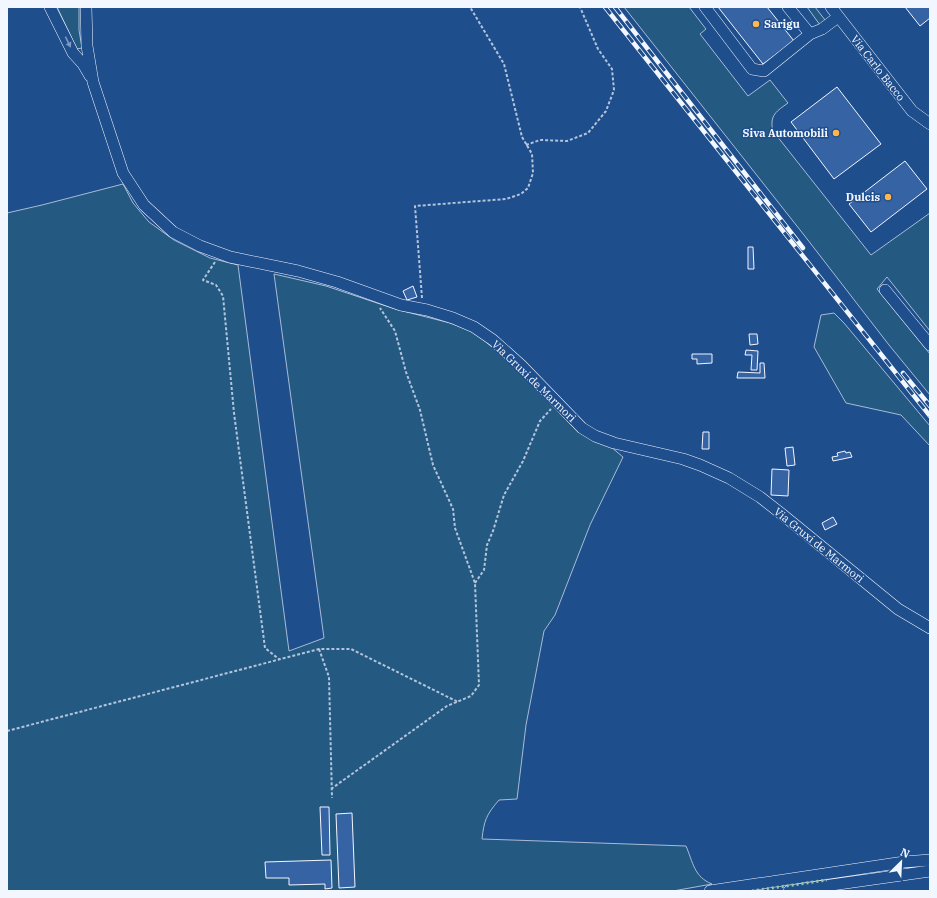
<svg xmlns="http://www.w3.org/2000/svg" width="937" height="898" font-family="'IBM Plex Serif',serif">
	<style>
		.green { fill: #245a82; stroke: #a8bbd7 }
		.building { fill: #3563a3; stroke: #f2f6ff }
		.lines { fill: none; stroke-linecap: round; stroke-linejoin: round }
		.minor-casing { stroke: #f2f6ff; stroke-width: 12 }
		.path { stroke: #b3c4dc; stroke-width: 2; stroke-dasharray: 3 2; stroke-linecap: butt }
		.minor { stroke: #1f4e8c; stroke-width: 11 }
		.rail-casing { stroke: #f2f6ff; stroke-width: 4.5 }
		.rail { stroke: #1f4e8c; stroke-width: 3; stroke-dasharray: 9; stroke-linecap: butt }
		.hedge { stroke: #97c8a6; stroke-width: 3; stroke-dasharray: 2 3; stroke-linecap: butt }
		.oneway { fill: #7e9ac0 }
		.poi-dot { fill: #ffb74d; stroke: #1f4e8c; stroke-width: 1.5 }
		.labels { text-anchor: middle; stroke-width: 3; stroke-linejoin: round; paint-order: stroke }
		.poi-label { font-size: 11px; font-weight: bold; fill: #f2f6ff; stroke: #1f4e8c; text-anchor: end }
		.street-label { font-size: 11px; fill: #f2f6ff; stroke: #1f4e8c }
	</style>
	<rect width="100%" height="100%" fill="#1f4e8c"/>
	<!-- green -->
	<path class="green" d="M 57,7 L 79,7 L 79,30 L 82,48 L 77,49 Z
		M 624,7 L 689,7 L 706,29 L 700,34 L 748,96 L 770,80 L 788,103 C 777,111 769,115 773,131 L 871,255 L 930,213 L 930,331 L 887,277 L 877,289 L 930,354 L 930,395 L 889,345 L 804,235 Z
		M 807,7 L 815,7 L 825,20 L 820,25 Z
		M 123,184 L 133,203 L 149,222 L 174,240 L 210,258 L 238,265 L 289,651 L 324,638 L 274,274 L 326,286 L 395,309 L 450,323 L 474,332 L 623,457 L 590,525 L 555,615 L 544,631 L 526,725 L 517,799 L 499,800 C 486,815 484,821 482,839 L 686,846 C 693,862 694,877 712,884 L 673,891 L 7,891 L 7,213 L 42,205 Z
		M 834,313 L 844,323 L 930,426 L 930,446 L 901,415 L 846,403 L 814,347 L 821,315 Z"/>
	<!-- building -->
	<path class="building" d="M 718,7 L 767,7 L 794,41 L 763,64 Z
		M 905,7 L 930,7 L 930,18 L 920,26 Z
		M 837,87 L 881,144 L 834,179 L 791,122 Z
		M 905,161 L 927,189 L 871,232 L 849,204 Z
		M 748,247 L 753,247 L 754,269 L 748,269 Z
		M 413,286 L 417,297 L 407,300 L 403,291 Z
		M 749,334 L 757,334 L 758,344 L 750,345 Z
		M 746,350 L 758,351 L 757,370 L 751,370 L 752,355 L 745,355 Z
		M 692,354 L 712,354 L 712,363 L 697,364 L 697,359 L 692,359 Z
		M 760,363 L 764,363 L 765,378 L 737,378 L 738,372 L 760,373 Z
		M 703,432 L 709,432 L 709,449 L 702,449 Z
		M 793,447 L 795,465 L 787,466 L 785,448 Z
		M 845,451 L 846,453 L 850,452 L 852,457 L 833,461 L 832,457 L 838,456 L 837,453 Z
		M 772,469 L 789,470 L 788,496 L 771,495 Z
		M 833,517 L 837,524 L 825,530 L 822,523 Z
		M 320,807 L 329,807 L 330,855 L 322,855 Z
		M 352,813 L 355,887 L 339,888 L 336,814 Z
		M 331,860 L 332,888 L 325,889 L 325,884 L 289,885 L 289,878 L 266,878 L 265,862 Z"/>
	<g class="lines">
		<!-- minor casing -->
		<g class="minor-casing">
			<path id="minor" d="M 50,7 L 73,53 L 83,64 L 90,76
				M 86,7 L 87,46 L 93,82 L 123,173 L 144,205 L 173,232 L 200,246 L 230,257 L 298,271 L 337,282 L 401,305 L 427,310 L 453,318 L 474,327 L 493,340 L 521,365 L 582,428 L 595,436 L 614,443 L 683,459 L 700,465 L 729,478 L 760,497 L 783,515 L 898,609 L 930,628
				M 705,7 L 752,69 L 764,71 L 810,34 L 822,29 L 838,17
				M 788,7 L 810,34
				M 831,7 L 912,111 L 930,124
				M 885,290 L 930,345
				M 710,891 L 904,862 L 930,860
				M 789,891 L 930,871"/>
		</g>
		<!-- path -->
		<path class="path" d="M 526,145 L 540,140 L 567,141 L 588,133 L 606,111 L 614,90 L 612,69 L 598,49 L 580,7
			M 215,262 L 203,280 L 216,285 L 223,296 L 234,413 L 265,648 L 280,660
			M 422,298 L 415,206 L 506,199 L 521,194 L 528,188 L 533,173 L 532,154 L 522,137 L 504,64 L 470,7
			M 475,583 L 484,570 L 487,545 L 493,531 L 504,495 L 523,461 L 540,421 L 551,409
			M 319,649 L 329,677 L 332,798
			M 7,731 L 319,649 L 351,649 L 458,702
			M 331,789 L 447,706 L 471,696 L 479,685 L 475,583 L 455,528 L 453,509 L 433,465 L 420,410 L 406,372 L 395,331 L 380,308"/>
		<!-- minor -->
		<use href="#minor" class="minor"/>
		<!-- rail casing -->
		<g class="rail-casing">
			<path id="rail" d="M 605,7 L 930,416
				M 615,7 L 803,248
				M 903,373 L 930,406"/>
		</g>
		<!-- rail -->
		<use href="#rail" class="rail"/>
		<!-- hedge -->
		<path class="hedge" d="M 752,891 L 827,880"/>
	</g>
	<!-- one-way arrows -->
	<defs><path id="oneway-solid" d="M-6-.8H1V-3.2L6.5 0L1 3.2V.8H-6Z"/></defs>
	<use class="oneway" href="#oneway-solid" transform="translate(68 42) rotate(64)"/>
	<!-- markers -->
	<g class="poi-dot">
		<circle cx="756" cy="24" r="4"/>
		<circle cx="836" cy="133" r="4"/>
		<circle cx="888" cy="197" r="4"/>
	</g>
	<g class="labels">
		<!-- poi labels -->
		<g class="poi-label">
			<text x="764" y="28" text-anchor="start">Sarigu</text>
			<text x="828" y="137">Siva Automobili</text>
			<text x="880" y="201">Dulcis</text>
		</g>
		<!-- street labels -->
		<g class="street-label">
			<text transform="translate(878 68) rotate(52)" y="4">Via Carlo Bacco</text>
			<text transform="translate(534 381) rotate(44)" y="4">Via Gruxi de Marmori</text>
			<text transform="translate(819 545) rotate(39)" y="4">Via Gruxi de Marmori</text>
		</g>
	</g>
	<!-- border -->
	<rect width="937" height="898" fill="none" stroke="#f2f6ff" stroke-width="16"/>
	<!-- north arrow -->
	<g transform="translate(901 862) rotate(24)" stroke="#1f4e8c" stroke-width="3" paint-order="stroke">
	<path d="M0-3L7 15L0 10L-7 15Z" fill="#f2f6ff"/>
	<text y="-6" font-size="11" font-weight="bold" text-anchor="middle" fill="#f2f6ff">N</text>
	</g>
</svg>
